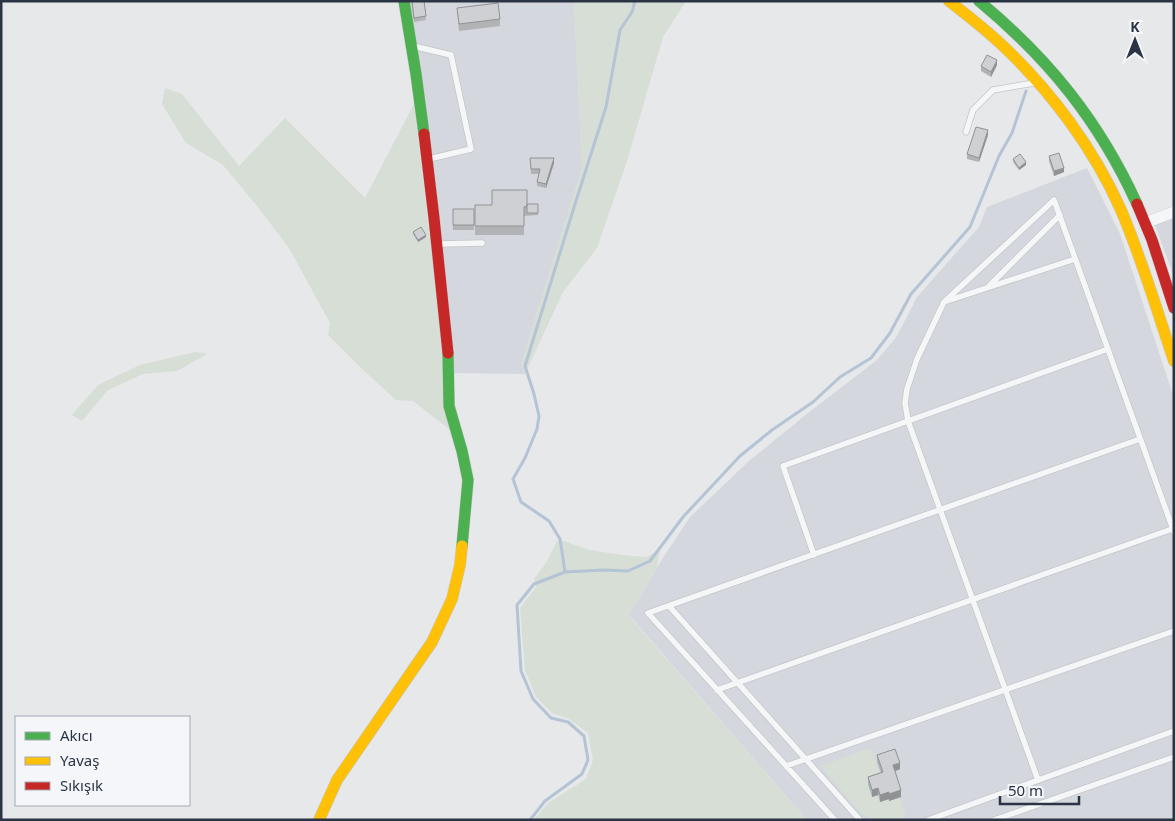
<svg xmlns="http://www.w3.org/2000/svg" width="1175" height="821" font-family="'Noto Sans',sans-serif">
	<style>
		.built { fill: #d4d7dd }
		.green { fill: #d6ded6 }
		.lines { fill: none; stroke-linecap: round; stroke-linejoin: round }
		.stream { stroke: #b4c4d5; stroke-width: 3 }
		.lane-casing { stroke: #c4c6c8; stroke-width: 7 }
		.street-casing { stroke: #c4c6c8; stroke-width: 12 }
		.fast-casing { stroke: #c4c6c8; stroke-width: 12 }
		.slow-casing { stroke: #c4c6c8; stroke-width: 12 }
		.jam-casing { stroke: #c4c6c8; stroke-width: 12 }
		.lane { stroke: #f5f6f7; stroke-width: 5.5 }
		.street { stroke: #f5f6f7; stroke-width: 11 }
		.fast { stroke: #4caf50; stroke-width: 11 }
		.slow { stroke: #ffc107; stroke-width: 11 }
		.jam { stroke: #c62828; stroke-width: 11 }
		.wall { fill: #b1b3b5 }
		.shaded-wall { fill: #909294 }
		.building { fill: #ced0d3; stroke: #909294 }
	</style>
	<rect width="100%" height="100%" fill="#e6e8ea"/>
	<!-- built -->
	<path class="built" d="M 408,1 L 574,1 L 582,168 L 521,364 L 525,374 L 451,373 Z
		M 1087,168 L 1120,234 L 1174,398 L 1174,820 L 807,820 L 629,615 L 661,561 L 690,517 L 749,461 L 808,413 L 877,360 L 897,336 L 917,297 L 979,227 L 987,207 Z
		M 1174,218 L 1174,277 L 1155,225 Z"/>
	<!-- green -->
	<path class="green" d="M 574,1 L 686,1 L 663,37 L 627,161 L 597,248 L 563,292 L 525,374 L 521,364 L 582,168 Z
		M 165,88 L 182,94 L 239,166 L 285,118 L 365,198 L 414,104 L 453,432 L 413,401 L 396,400 L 360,367 L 328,335 L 330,323 L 289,248 L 257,206 L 223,165 L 186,143 L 162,104 Z
		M 195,352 L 207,354 L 177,371 L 143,374 L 108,390 L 82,421 L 72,415 L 98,385 L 140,365 Z
		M 557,541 L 564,541 L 589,550 L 630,556 L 647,557 L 660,549 L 657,567 L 629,616 L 807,820 L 534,820 L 548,803 L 586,779 L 593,760 L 588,733 L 569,719 L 552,713 L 536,697 L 525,670 L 520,608 L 536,587 L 534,579 L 546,563 Z
		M 871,748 L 889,801 L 900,797 L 906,817 L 894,820 L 875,820 L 862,814 L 820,766 Z"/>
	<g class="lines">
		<!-- stream -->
		<path class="stream" d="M 565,572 L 603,570 L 628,571 L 650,561 L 683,517 L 740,456 L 772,430 L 813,402 L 840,377 L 871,358 L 890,333 L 911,294 L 970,227 L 999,156 L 1012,133 L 1026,91
			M 530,820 L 545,801 L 582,774 L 588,760 L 584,736 L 568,722 L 551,718 L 533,699 L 521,671 L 517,605 L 534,584 L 565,572 L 560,539 L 549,521 L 521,502 L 513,479 L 525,458 L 537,429 L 539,416 L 534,394 L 525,366 L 576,201 L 606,107 L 620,30 L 632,12 L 635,1"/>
		<!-- lane casing -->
		<g class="lane-casing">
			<path id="lane" d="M 413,46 L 451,55 L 471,149 L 429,159
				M 966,132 L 973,110 L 993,90 L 1034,83
				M 439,244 L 482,243
				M 989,286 L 1060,215
				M 947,301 L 1075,259
				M 814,555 L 783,466 L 1108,349
				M 669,606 L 860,820
				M 717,690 L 1172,529
				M 786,766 L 1174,631
				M 1038,780 L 908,421 L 905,403 L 907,389 L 917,359 L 944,302 L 1054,200 L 1174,532
				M 835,820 L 648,613 L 1140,439
				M 928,820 L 1174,731
				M 994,820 L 1174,757"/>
		</g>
		<!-- street casing -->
		<g class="street-casing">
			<path id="street" d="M 1145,223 L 1174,212"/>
		</g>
		<!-- fast casing -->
		<g class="fast-casing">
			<path id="fast" d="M 404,1 L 416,74 L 424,134
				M 979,1 C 1049,59 1099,121 1137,204
				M 448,353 L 449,406 L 462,451 L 468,480 L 462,546"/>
		</g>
		<!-- slow casing -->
		<g class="slow-casing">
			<path id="slow" d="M 949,1 C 967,15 985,29 1002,45 C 1051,91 1094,149 1121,210 C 1142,259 1157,311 1174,361
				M 319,820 L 337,780 L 432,642 L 452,599 L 460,565 L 462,546"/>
		</g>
		<!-- jam casing -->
		<g class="jam-casing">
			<path id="jam" d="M 424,134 L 434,218 L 448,353
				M 1137,204 L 1152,240 L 1174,308"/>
		</g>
		<!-- lane -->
		<use href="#lane" class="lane"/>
		<!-- street -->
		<use href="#street" class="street"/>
		<!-- fast -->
		<use href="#fast" class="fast"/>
		<!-- slow -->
		<use href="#slow" class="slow"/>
		<!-- jam -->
		<use href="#jam" class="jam"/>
	</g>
	<!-- wall -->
	<path class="wall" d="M 411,1 L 424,1 L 426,20 L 414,22 Z
		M 457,8 L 500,19 L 500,26 L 459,31 Z
		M 997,65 L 991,77 L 981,71 L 981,66 Z
		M 988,135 L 979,162 L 967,159 L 967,154 Z
		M 1049,156 L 1064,172 L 1054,176 L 1049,161 Z
		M 530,158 L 554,163 L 546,188 L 537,186 L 537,182 L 539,174 L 531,174 Z
		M 1013,159 L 1026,165 L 1019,170 L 1013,162 Z
		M 538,204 L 538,215 L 524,216 L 524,235 L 475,235 L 475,205 L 527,206 Z
		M 453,209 L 474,209 L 474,230 L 453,230 Z
		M 413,232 L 426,237 L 418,242 L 413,234 Z
		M 877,755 L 900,769 L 895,771 L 901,797 L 889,801 L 889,799 L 880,802 L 878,795 L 872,797 L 868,784 L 868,777 L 881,773 L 877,762 Z"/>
	<!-- shaded-wall -->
	<path class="shaded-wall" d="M 997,60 L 997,65 L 991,77 L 991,72 Z
		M 988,130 L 988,135 L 979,162 L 979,158 Z
		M 554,158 L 554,163 L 546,188 L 546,184 Z
		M 1026,162 L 1026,165 L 1019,170 L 1019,168 Z
		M 1064,168 L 1064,172 L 1054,176 L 1054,171 Z
		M 426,235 L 426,237 L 418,242 L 418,240 Z
		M 900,763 L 900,769 L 893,772 L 893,765 Z
		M 878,788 L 878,795 L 872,797 L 872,790 Z
		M 901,790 L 901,797 L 889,801 L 889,794 Z
		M 889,792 L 889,799 L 880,802 L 880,795 Z"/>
	<!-- building -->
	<path class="building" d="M 412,1 L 424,1 L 426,16 L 414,18 Z
		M 498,3 L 500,19 L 459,24 L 457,8 Z
		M 987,55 L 997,60 L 991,72 L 981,66 Z
		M 976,127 L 988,130 L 979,158 L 967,154 Z
		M 1059,153 L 1064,168 L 1054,171 L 1049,156 Z
		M 1020,154 L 1026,162 L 1019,168 L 1013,159 Z
		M 530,158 L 554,158 L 546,184 L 537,182 L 540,169 L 531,169 Z
		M 492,190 L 527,190 L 527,206 L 524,207 L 524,226 L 475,226 L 475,205 L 492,205 Z
		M 527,204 L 538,204 L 538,213 L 527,213 Z
		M 453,209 L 474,209 L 474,225 L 453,225 Z
		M 421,227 L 426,235 L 418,240 L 413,232 Z
		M 895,749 L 900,763 L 893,765 L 901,790 L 889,794 L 889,792 L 880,795 L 878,788 L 872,790 L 868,777 L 883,772 L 877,755 Z"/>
	<!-- border -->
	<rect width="1175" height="821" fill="none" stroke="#2b3445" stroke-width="5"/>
	<!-- legend -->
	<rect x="15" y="716" width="175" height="90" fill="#f4f6f9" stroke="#a4a8b1"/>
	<rect x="25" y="732" width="25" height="8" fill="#4caf50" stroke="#a4a8b1"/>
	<text x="60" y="741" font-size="15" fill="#2b3445">Akıcı</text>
	<rect x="25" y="757" width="25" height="8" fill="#ffc107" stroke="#a4a8b1"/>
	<text x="60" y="766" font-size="15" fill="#2b3445">Yavaş</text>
	<rect x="25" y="782" width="25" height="8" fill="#c62828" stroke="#a4a8b1"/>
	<text x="60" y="791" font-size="15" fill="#2b3445">Sıkışık</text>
	<!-- north arrow -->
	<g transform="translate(1135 40)" stroke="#f4f6f9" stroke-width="4" paint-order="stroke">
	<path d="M0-4L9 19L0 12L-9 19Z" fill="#2b3445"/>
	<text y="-8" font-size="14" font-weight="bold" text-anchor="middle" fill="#2b3445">K</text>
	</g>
	<!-- scale -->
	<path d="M1000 796v8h79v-8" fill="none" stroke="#2b3445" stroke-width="2.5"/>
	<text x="1008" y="796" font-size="15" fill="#2b3445" stroke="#f4f6f9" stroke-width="4" paint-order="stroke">50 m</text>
</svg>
